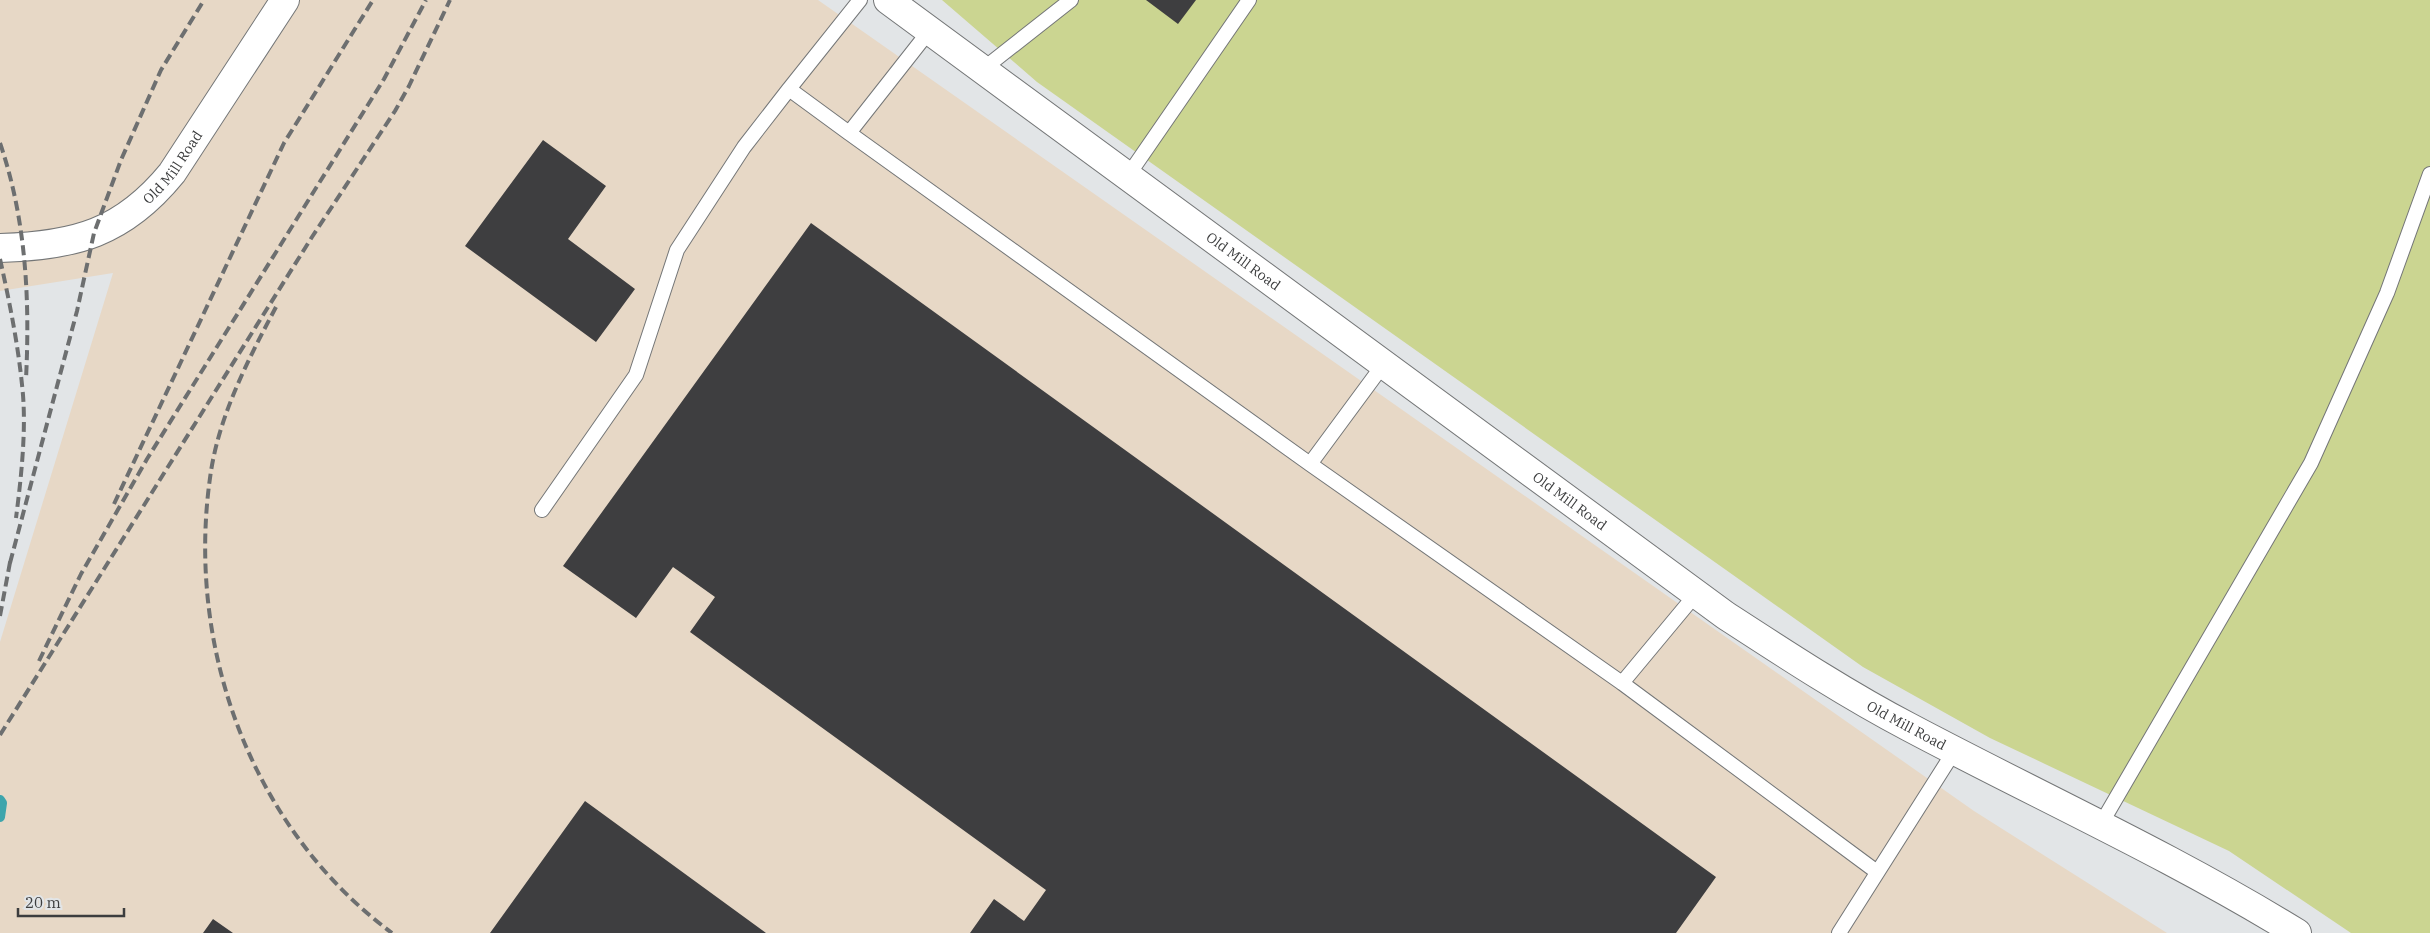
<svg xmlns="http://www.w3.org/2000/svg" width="2430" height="933" font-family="'IBM Plex Serif',serif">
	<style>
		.industrial { fill: #e7d8c6 }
		.green { fill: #cbd591 }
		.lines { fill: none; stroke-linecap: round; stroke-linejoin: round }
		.stream { stroke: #3ea5ac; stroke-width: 10 }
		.building { fill: #3e3e40 }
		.lane-casing { stroke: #747677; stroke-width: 16 }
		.street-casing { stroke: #747677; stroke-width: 30 }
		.secondary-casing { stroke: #747677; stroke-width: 30 }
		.lane { stroke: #fff; stroke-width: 14 }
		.street { stroke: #fff; stroke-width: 28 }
		.secondary { stroke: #fff; stroke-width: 28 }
		.rail { stroke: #6d6f70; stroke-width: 4; stroke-dasharray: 10 5; stroke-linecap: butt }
		.labels { text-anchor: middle; stroke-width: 5; stroke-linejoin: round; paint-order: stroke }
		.street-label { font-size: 14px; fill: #3c3d3e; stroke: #e2e5e7 }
	</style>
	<rect width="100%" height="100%" fill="#e2e5e7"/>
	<!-- industrial -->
	<path class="industrial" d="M 0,0 L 818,0 L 1974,811 L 2167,933 L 0,933 L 0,642 L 113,273 L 0,291 Z"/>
	<!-- green -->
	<path class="green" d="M 942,0 L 2430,0 L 2430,933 L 2351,933 L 2229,851 L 1990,738 L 1863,667 L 1037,82 Z"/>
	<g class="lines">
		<!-- stream -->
		<path class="stream" d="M 0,800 L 2,803 L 0,817"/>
	</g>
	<!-- building -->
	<path class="building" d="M 1146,0 L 1196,0 L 1178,24 Z
		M 543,140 L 606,186 L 568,239 L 635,289 L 596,342 L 465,246 Z
		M 811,223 L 1716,877 L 1676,933 L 970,933 L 994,899 L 1024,921 L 1046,890 L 690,632 L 715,597 L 673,567 L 636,618 L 563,566 Z
		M 585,801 L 766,933 L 490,933 Z
		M 213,919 L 233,933 L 203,933 Z"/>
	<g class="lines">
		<!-- lane casing -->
		<g class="lane-casing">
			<path id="lane" d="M 930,30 L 849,133 L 1310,464 L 1622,683 L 1877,872
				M 982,70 L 1071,0
				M 849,133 L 789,89 L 860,0
				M 1127,177 L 1249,0
				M 1310,464 L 1383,365
				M 542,510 L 636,375 L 677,250 L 744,147 L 789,89
				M 1622,683 L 1696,594
				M 2101,824 L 2311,463 L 2387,293 L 2430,174
				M 1839,933 L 1955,750"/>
		</g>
		<!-- street casing -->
		<g class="street-casing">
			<g id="street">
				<path id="s1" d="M 0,248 C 75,246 123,233 172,173 L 285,0"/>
			</g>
		</g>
		<!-- secondary casing -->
		<g class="secondary-casing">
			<g id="secondary">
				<path id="s2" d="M 888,0 L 1725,615 C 1785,654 1846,694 1909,727 C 2039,796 2172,856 2297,933"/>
			</g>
		</g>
		<!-- lane -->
		<use href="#lane" class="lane"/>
		<!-- street -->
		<use href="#street" class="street"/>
		<!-- secondary -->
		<use href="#secondary" class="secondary"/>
		<!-- rail -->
		<path class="rail" d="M 0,143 C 26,219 30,299 26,379
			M 0,259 C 10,304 19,349 23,395 C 26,434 21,479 16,518
			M 276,307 C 248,360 218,417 210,478 C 186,649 252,829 392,933
			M 114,504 L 284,143 L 373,0
			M 10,563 L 77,311 L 94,233 L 121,160 L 161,70 L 204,0
			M 0,616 L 11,557
			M 39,661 L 81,574 L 147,459 L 384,79 L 426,0
			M 0,735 L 312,237 L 395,111 L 409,86 L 450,0"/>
	</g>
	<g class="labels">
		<!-- street labels -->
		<g class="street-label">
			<text dy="5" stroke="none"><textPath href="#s1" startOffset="200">Old Mill Road</textPath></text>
			<text dy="5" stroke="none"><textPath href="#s2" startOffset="441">Old Mill Road</textPath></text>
			<text dy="5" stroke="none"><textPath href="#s2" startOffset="846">Old Mill Road</textPath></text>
			<text dy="5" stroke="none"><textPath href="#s2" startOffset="1251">Old Mill Road</textPath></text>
		</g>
	</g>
	<!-- scale -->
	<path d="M18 908v8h106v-8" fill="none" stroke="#3c3d3e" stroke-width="2.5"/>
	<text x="25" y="908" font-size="15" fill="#3c3d3e" stroke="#e2e5e7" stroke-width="4" paint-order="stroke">20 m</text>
</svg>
